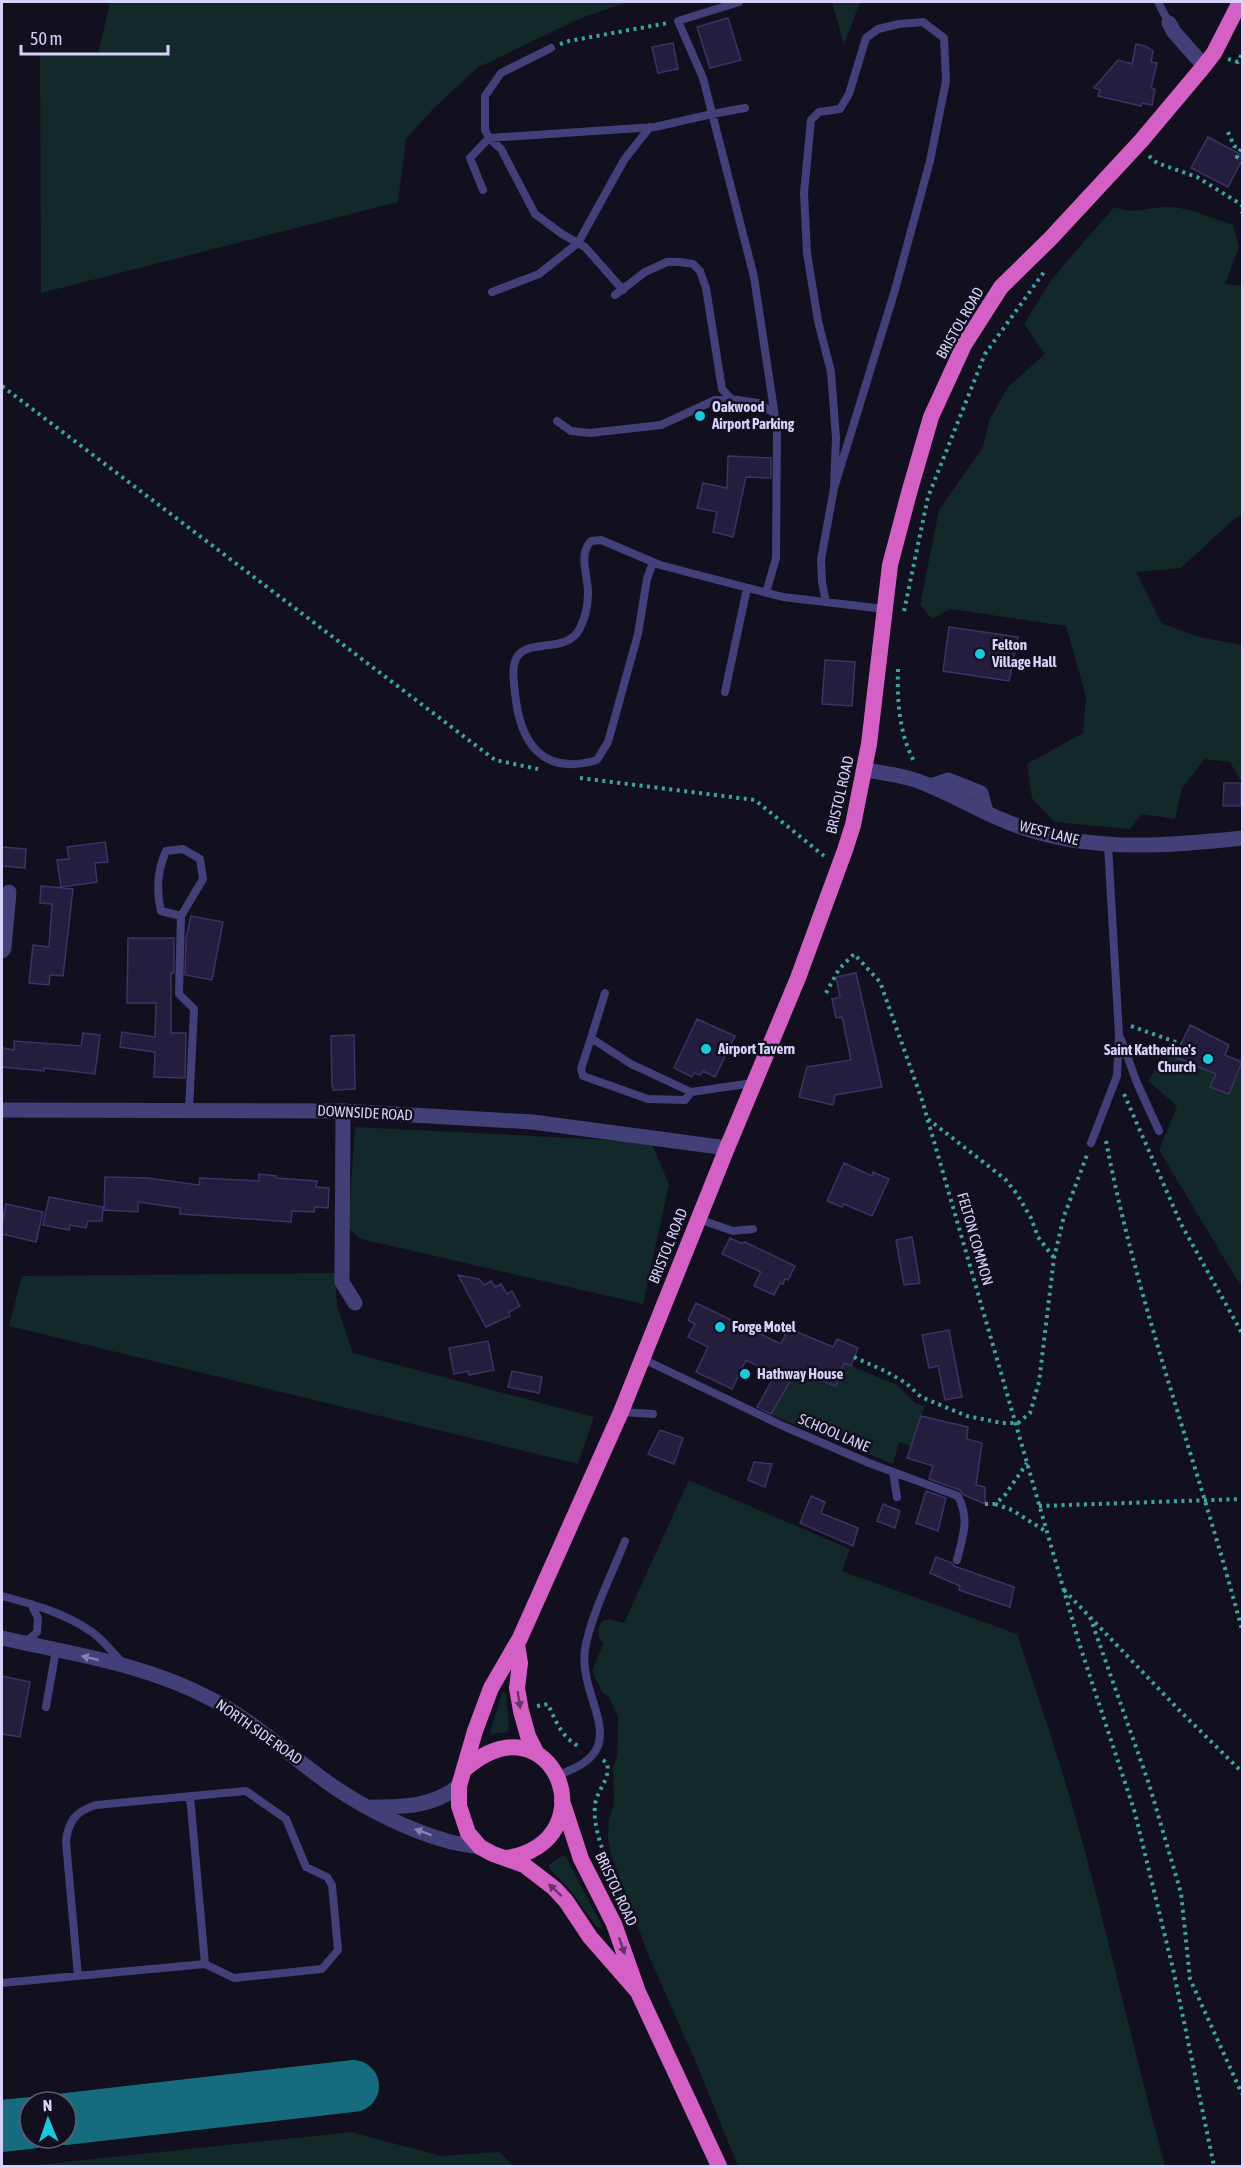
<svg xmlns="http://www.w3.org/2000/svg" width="1244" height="2168" font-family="'Asap Condensed',sans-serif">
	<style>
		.green { fill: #132828 }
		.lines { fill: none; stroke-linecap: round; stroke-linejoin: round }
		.taxiway { stroke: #166c7e; stroke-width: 52 }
		.building { fill: #241d3e; stroke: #3d3267; stroke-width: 1.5 }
		.path { stroke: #3ca59f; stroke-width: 4; stroke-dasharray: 3 4.5; stroke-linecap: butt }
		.service { stroke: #423f79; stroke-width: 8 }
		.minor { stroke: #423f79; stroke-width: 15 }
		.tertiary { stroke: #423f79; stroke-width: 15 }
		.trunk { stroke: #d460c6; stroke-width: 16 }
		.oneway { fill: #8581b3 }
		.oneway2 { fill: #69336a }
		.poi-dot { fill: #1ac9de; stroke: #120f1f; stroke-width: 2 }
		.labels { text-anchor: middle; stroke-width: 5; stroke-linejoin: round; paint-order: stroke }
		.street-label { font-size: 15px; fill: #d7d2fa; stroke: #120f1f }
		.poi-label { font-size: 15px; font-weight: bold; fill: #d7d2fa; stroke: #120f1f; text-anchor: start }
	</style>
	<rect width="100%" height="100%" fill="#120f1f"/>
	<!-- green -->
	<path class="green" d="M 110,2 L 628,2 L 581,18 L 477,68 L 434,108 L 406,139 L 398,202 L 41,293 L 40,53 L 98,54 Z
		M 832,2 L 860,2 L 844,45 Z
		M 1114,207 C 1137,215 1143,208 1165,207 C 1188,206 1211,218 1233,225 L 1239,247 L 1225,284 L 1242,286 L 1242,515 L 1233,520 L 1181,568 L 1136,572 L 1161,623 L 1195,636 L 1242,645 L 1242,783 L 1230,762 L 1205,759 L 1182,788 L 1175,819 L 1142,814 L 1130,829 L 1054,822 L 1032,798 L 1027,764 L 1083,733 L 1086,697 L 1066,626 L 950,609 L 932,619 L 920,605 L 939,510 L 983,447 L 989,421 L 1008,387 L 1045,354 L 1024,324 L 1052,279 Z
		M 1172,1043 L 1179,1047 L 1175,1057 L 1216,1074 L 1211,1088 L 1229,1094 L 1240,1069 L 1242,1073 L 1242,1288 L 1159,1150 L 1177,1106 L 1148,1081 Z
		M 355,1127 L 651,1142 L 669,1184 L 643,1304 L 361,1239 L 348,1228 Z
		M 335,1273 L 337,1306 L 353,1353 L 594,1417 L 578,1464 L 9,1326 L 22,1276 Z
		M 844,1363 L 897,1385 L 915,1403 L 925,1406 L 911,1446 L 899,1442 L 893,1464 L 771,1415 L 796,1370 L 836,1386 Z
		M 689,1480 L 850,1549 L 842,1571 L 1017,1634 C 1042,1708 1067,1782 1087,1859 C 1114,1961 1137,2064 1165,2166 L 738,2166 L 697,2065 L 648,1954 L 611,1855 L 608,1839 L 609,1819 L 614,1804 L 613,1768 L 617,1757 L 618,1717 L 609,1697 L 602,1692 L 592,1671 L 603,1644 C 597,1636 597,1630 602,1621 L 610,1619 L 624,1623 Z
		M 504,1692 L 506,1694 L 509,1729 L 507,1732 L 492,1734 L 490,1732 L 502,1693 Z
		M 563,1855 L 566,1857 L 601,1924 L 602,1929 L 596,1926 L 571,1891 L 549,1868 L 550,1864 Z
		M 351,2132 L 441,2156 L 499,2152 L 514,2166 L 26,2166 Z"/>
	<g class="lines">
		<!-- taxiway -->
		<path class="taxiway" d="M 66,2119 L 353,2086
			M 2,2126 L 30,2123"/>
	</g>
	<!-- building -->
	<path class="building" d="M 728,18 L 741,60 L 710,68 L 697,27 Z
		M 673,43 L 678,69 L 658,73 L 652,47 Z
		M 1136,44 L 1147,47 L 1153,51 L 1151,62 L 1157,63 L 1151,88 L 1155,89 L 1152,105 L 1142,103 L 1141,106 L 1098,96 L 1100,90 L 1094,88 L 1118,60 L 1132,64 Z
		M 1208,137 L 1242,155 L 1242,160 L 1228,187 L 1191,168 Z
		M 728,456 L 771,458 L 771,478 L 746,477 L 733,537 L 713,532 L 717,512 L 697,508 L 703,483 L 727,488 Z
		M 949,627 L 1018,637 L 1009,681 L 943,671 Z
		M 825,660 L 855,662 L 852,706 L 822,704 Z
		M 1224,783 L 1241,783 L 1241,806 L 1223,806 Z
		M 105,842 L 108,862 L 95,863 L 97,882 L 61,887 L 57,860 L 69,859 L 67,847 Z
		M 2,847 L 26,849 L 25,868 L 2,866 Z
		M 41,886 L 73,889 L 63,976 L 50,975 L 49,985 L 29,983 L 33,945 L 49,947 L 52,904 L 40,903 Z
		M 191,916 L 223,922 L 212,980 L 185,975 L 186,938 Z
		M 128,938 L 174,938 L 174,973 L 171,972 L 171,1033 L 186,1033 L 185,1078 L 154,1077 L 155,1052 L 120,1047 L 122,1032 L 155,1037 L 156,1003 L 127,1003 Z
		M 856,973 L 882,1087 L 835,1095 L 833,1105 L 799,1097 L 807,1067 L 851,1060 L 842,1017 L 836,1018 L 832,999 L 840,997 L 836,977 Z
		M 697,1019 L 735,1036 L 715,1077 L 703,1071 L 700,1075 L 694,1073 L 692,1077 L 674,1068 Z
		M 1190,1025 L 1229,1045 L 1225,1055 L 1242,1062 L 1229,1094 L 1210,1087 L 1216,1074 L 1175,1057 Z
		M 83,1033 L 100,1035 L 95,1074 L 44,1068 L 44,1071 L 2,1067 L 2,1048 L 14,1050 L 14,1041 L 81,1046 Z
		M 354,1035 L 355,1089 L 333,1090 L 333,1086 L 332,1086 L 331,1036 Z
		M 844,1163 L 872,1176 L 873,1172 L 889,1179 L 872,1216 L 844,1204 L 842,1207 L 827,1201 Z
		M 259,1174 L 276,1176 L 276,1178 L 317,1181 L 316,1187 L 329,1188 L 328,1208 L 315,1207 L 314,1212 L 292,1211 L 291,1222 L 180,1214 L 180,1208 L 138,1202 L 138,1212 L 104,1210 L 105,1177 L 147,1178 L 199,1185 L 200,1178 L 259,1181 Z
		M 49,1197 L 103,1207 L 102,1221 L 88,1221 L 86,1228 L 70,1225 L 69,1230 L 43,1225 Z
		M 6,1204 L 43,1212 L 36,1242 L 2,1234 L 2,1223 Z
		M 912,1237 L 920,1283 L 904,1285 L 896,1240 Z
		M 730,1238 L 741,1243 L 745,1242 L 795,1266 L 788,1280 L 785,1279 L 783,1284 L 780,1283 L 774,1295 L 754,1286 L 761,1272 L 722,1254 Z
		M 458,1275 L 479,1279 L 484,1285 L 491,1281 L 495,1287 L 501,1284 L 507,1294 L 512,1291 L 520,1306 L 509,1312 L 510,1316 L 486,1327 Z
		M 696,1303 L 781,1344 L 788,1328 L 833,1347 L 837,1339 L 858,1348 L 851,1366 L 844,1363 L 836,1386 L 796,1371 L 771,1414 L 757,1407 L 775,1375 L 746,1360 L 732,1389 L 696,1372 L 708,1347 L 688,1337 L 695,1324 L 688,1320 Z
		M 949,1330 L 962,1397 L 945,1400 L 938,1366 L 929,1368 L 922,1335 Z
		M 488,1341 L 494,1370 L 469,1375 L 468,1371 L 454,1374 L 449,1348 Z
		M 512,1371 L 542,1377 L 539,1393 L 508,1387 Z
		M 921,1416 L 968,1427 L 967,1439 L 982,1443 L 976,1485 L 985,1487 L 985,1504 L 964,1495 L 960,1490 L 929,1479 L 933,1466 L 907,1458 Z
		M 660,1430 L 683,1438 L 674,1464 L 648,1454 Z
		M 754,1462 L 772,1464 L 765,1487 L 748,1480 Z
		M 926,1491 L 946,1498 L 938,1531 L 916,1523 Z
		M 811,1496 L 825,1502 L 821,1513 L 858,1528 L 853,1546 L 800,1523 Z
		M 883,1504 L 900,1511 L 895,1528 L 877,1521 Z
		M 936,1557 L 952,1563 L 954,1566 L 1014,1587 L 1010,1607 L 959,1590 L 960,1586 L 930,1573 Z
		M 2,1676 L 30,1682 L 20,1737 L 2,1734 Z"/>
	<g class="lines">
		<!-- path -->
		<path class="path" d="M 560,44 L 569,41 L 668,23
			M 1228,59 L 1238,62 L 1242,54
			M 1228,132 L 1234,146 L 1242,149
			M 1241,149 L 1237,157 L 1242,160
			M 1149,156 L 1157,163 L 1197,177 L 1242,205 L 1241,211 L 1242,212
			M 2,386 L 495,760 L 538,769
			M 904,611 L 928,497 L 985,354 L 1044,272
			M 898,669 C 897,701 899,734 915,763
			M 580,778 L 755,800 L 824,856
			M 826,993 L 839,969 L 854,954 L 880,982 L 922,1100 L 1080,1646 L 1135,1813 L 1173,1969 L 1214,2166
			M 1131,1026 L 1181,1044
			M 1124,1094 L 1181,1224 L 1242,1333
			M 928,1119 L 1005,1179 L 1017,1194 L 1031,1218 L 1038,1237 L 1054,1258
			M 1106,1141 C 1138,1308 1199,1466 1242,1630
			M 854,1357 L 887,1372 L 906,1383 L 921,1397 L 967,1416 L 1002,1423 L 1018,1423 L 1030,1413 L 1039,1382 L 1054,1258 L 1064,1216 L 1087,1155
			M 985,1504 L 995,1504 L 1005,1495 L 1027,1463
			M 995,1504 L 1012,1510 L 1047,1532
			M 1039,1506 L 1242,1499
			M 1064,1590 L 1179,1710 L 1242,1772
			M 1090,1617 L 1149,1784 L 1181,1893 L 1190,1979 L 1242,2094
			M 537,1706 L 548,1704 C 556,1722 562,1738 580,1747
			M 603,1760 L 607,1763 C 611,1780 596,1790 595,1806 C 592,1833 611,1870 621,1895"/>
		<!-- service -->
		<path class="service" d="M 739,2 L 678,21 L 703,78 L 754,277 L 777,430 L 776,558 L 766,593
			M 1158,2 L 1169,23
			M 551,48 L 501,73 L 485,96 L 485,130 L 489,138 L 501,149 L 535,214 L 562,234 L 585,247 L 623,290
			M 483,190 L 470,158 L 489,138 L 655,127 L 712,114 L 745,108
			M 492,292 L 539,274 L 578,243 L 624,160 L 650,127
			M 615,295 L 645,272 L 667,262 L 680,262 L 693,264 L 700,271 L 706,288 L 722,389 L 731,399 L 758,403 L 774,413
			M 557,421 L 571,431 L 590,433 L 661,425 L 715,400 L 731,399
			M 653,562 L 647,579 L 638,634 L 608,742 L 597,760 C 543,776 520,744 515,693 C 514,682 511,667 517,657 C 529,638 568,654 580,628 C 585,618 588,604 588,593 C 588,575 578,555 591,541 L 601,540 L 660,565 L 783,597 L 884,609
			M 826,602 L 822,582 L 821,560 L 834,488 L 895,290 L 930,161 L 946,81 L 944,38 L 923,22 L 899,24 L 878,29 L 866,38 L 849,94 L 840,109 L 819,112 L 811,120 L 804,193 L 807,253 L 818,321 L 831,372 L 836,438 L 834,488
			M 725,692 L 747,588
			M 181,916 L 203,879 L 200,859 L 183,849 L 166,851 C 157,871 156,890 161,911 L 181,916 L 179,994 L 194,1009 L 189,1110
			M 605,993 L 591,1038 L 631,1064 L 691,1092 L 753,1083
			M 591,1038 L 581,1069 L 583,1076 L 648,1099 L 685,1100 L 691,1092
			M 1121,1039 L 1137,1083 L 1159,1131
			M 1091,1143 L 1117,1076 L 1119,1035 L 1108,845
			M 698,1219 L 733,1231 L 753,1229
			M 643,1359 L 783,1426 L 869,1463 L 958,1496 C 970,1520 963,1535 957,1560
			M 621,1412 L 653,1414
			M 893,1472 L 897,1497
			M 2,1596 C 32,1604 65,1613 92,1632 C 103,1640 112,1652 121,1661
			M 25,1643 L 37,1632 L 38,1618 L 31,1604
			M 46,1707 L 56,1650
			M 557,1775 C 639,1750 577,1701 585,1649 C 591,1615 612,1574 625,1541
			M 190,1796 L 205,1964
			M 2,1983 L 205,1964 L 234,1978 L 322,1969 L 338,1950 L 332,1885 L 327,1877 L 306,1867 L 286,1819 L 246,1791 L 96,1805 C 76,1811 68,1821 66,1842 L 78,1976"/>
		<!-- minor -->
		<path class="minor" d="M 1169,23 L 1174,32 L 1204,66
			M 930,786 L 948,780 L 981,793 L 986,812
			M 2,951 L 4,948 L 9,892
			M 343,1111 L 342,1282 L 355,1303
			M 2,1638 C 72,1654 146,1664 211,1699 C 257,1723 294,1760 337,1789 C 369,1810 407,1829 444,1840 C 455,1844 468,1845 480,1847
			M 372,1807 C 404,1807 432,1807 459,1786"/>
		<!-- tertiary -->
		<path class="tertiary" d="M 865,770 C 883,773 901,775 918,781 C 948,792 975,809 1005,821 C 1081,853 1162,847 1242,838
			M 2,1110 L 343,1111 L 533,1122 L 727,1148"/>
		<!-- trunk -->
		<path class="trunk" d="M 517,1644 L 520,1663 L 517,1688 L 521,1711 L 528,1736 L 536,1752
			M 465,1769 C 552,1693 611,1840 507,1858
			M 562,1801 L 581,1859 L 614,1924 L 638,1992 L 719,2166
			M 638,1992 L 590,1937 L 566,1901 L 554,1888 L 524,1865 L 493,1854 L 480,1847 L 468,1833 L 459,1806 L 459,1786 L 475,1731 L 491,1688 L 520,1638 L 621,1412 L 727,1148 L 798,978 L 845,850 L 853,825 L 869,744 L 890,565 L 909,493 L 931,417 L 964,345 L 1001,287 L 1050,239 L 1141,141 L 1204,66 L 1214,53 L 1240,2"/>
	</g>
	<!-- one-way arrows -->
	<defs><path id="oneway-solid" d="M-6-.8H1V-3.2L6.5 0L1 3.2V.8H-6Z" transform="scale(1.5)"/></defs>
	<g class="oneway">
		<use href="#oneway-solid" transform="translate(90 1658) rotate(-167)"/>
		<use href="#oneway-solid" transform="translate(423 1832) rotate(-160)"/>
	</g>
	<g class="oneway2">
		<use href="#oneway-solid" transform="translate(519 1700) rotate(81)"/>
		<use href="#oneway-solid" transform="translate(555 1890) rotate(-137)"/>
		<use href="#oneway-solid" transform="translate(622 1946) rotate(71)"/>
	</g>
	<!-- markers -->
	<g class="poi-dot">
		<circle cx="700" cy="416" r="6"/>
		<circle cx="980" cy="654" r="6"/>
		<circle cx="706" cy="1049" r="6"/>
		<circle cx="1208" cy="1059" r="6"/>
		<circle cx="720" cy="1327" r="6"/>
		<circle cx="745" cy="1374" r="6"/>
	</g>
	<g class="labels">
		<!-- street labels -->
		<g class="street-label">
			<text transform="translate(960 323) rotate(-60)" y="5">BRISTOL ROAD</text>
			<text transform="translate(840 795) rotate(-77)" y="5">BRISTOL ROAD</text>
			<text transform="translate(1049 833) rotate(14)" y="5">WEST LANE</text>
			<text transform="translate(365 1113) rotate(3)" y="5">DOWNSIDE ROAD</text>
			<text transform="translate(975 1239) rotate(74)" y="5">FELTON COMMON</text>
			<text transform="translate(668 1246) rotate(-68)" y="5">BRISTOL ROAD</text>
			<text transform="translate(834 1433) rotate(23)" y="5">SCHOOL LANE</text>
			<text transform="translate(259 1732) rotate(35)" y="5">NORTH SIDE ROAD</text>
			<text transform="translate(616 1889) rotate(65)" y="5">BRISTOL ROAD</text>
		</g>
		<!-- poi labels -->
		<g class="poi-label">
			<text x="712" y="412">Oakwood<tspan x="712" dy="17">Airport Parking</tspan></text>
			<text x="992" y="650">Felton<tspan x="992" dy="17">Village Hall</tspan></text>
			<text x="718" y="1054">Airport Tavern</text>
			<text x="1196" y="1055" text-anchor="end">Saint Katherine's<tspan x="1196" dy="17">Church</tspan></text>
			<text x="732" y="1332">Forge Motel</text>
			<text x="757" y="1379">Hathway House</text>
		</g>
	</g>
	<!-- border -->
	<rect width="1244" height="2168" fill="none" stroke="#d7d2fa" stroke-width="6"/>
	<!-- north arrow -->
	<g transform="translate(48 2120) rotate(358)"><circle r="28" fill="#120f1f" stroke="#615d77" stroke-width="1.5"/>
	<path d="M0-4.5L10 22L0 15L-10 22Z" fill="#1ac9de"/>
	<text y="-9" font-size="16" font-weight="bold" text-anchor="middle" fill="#d7d2fa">N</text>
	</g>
	<!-- scale -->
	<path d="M21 45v9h147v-9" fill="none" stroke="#d7d2fa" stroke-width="3"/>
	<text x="30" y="45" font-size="18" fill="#d7d2fa" stroke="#120f1f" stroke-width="4.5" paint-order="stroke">50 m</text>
</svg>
